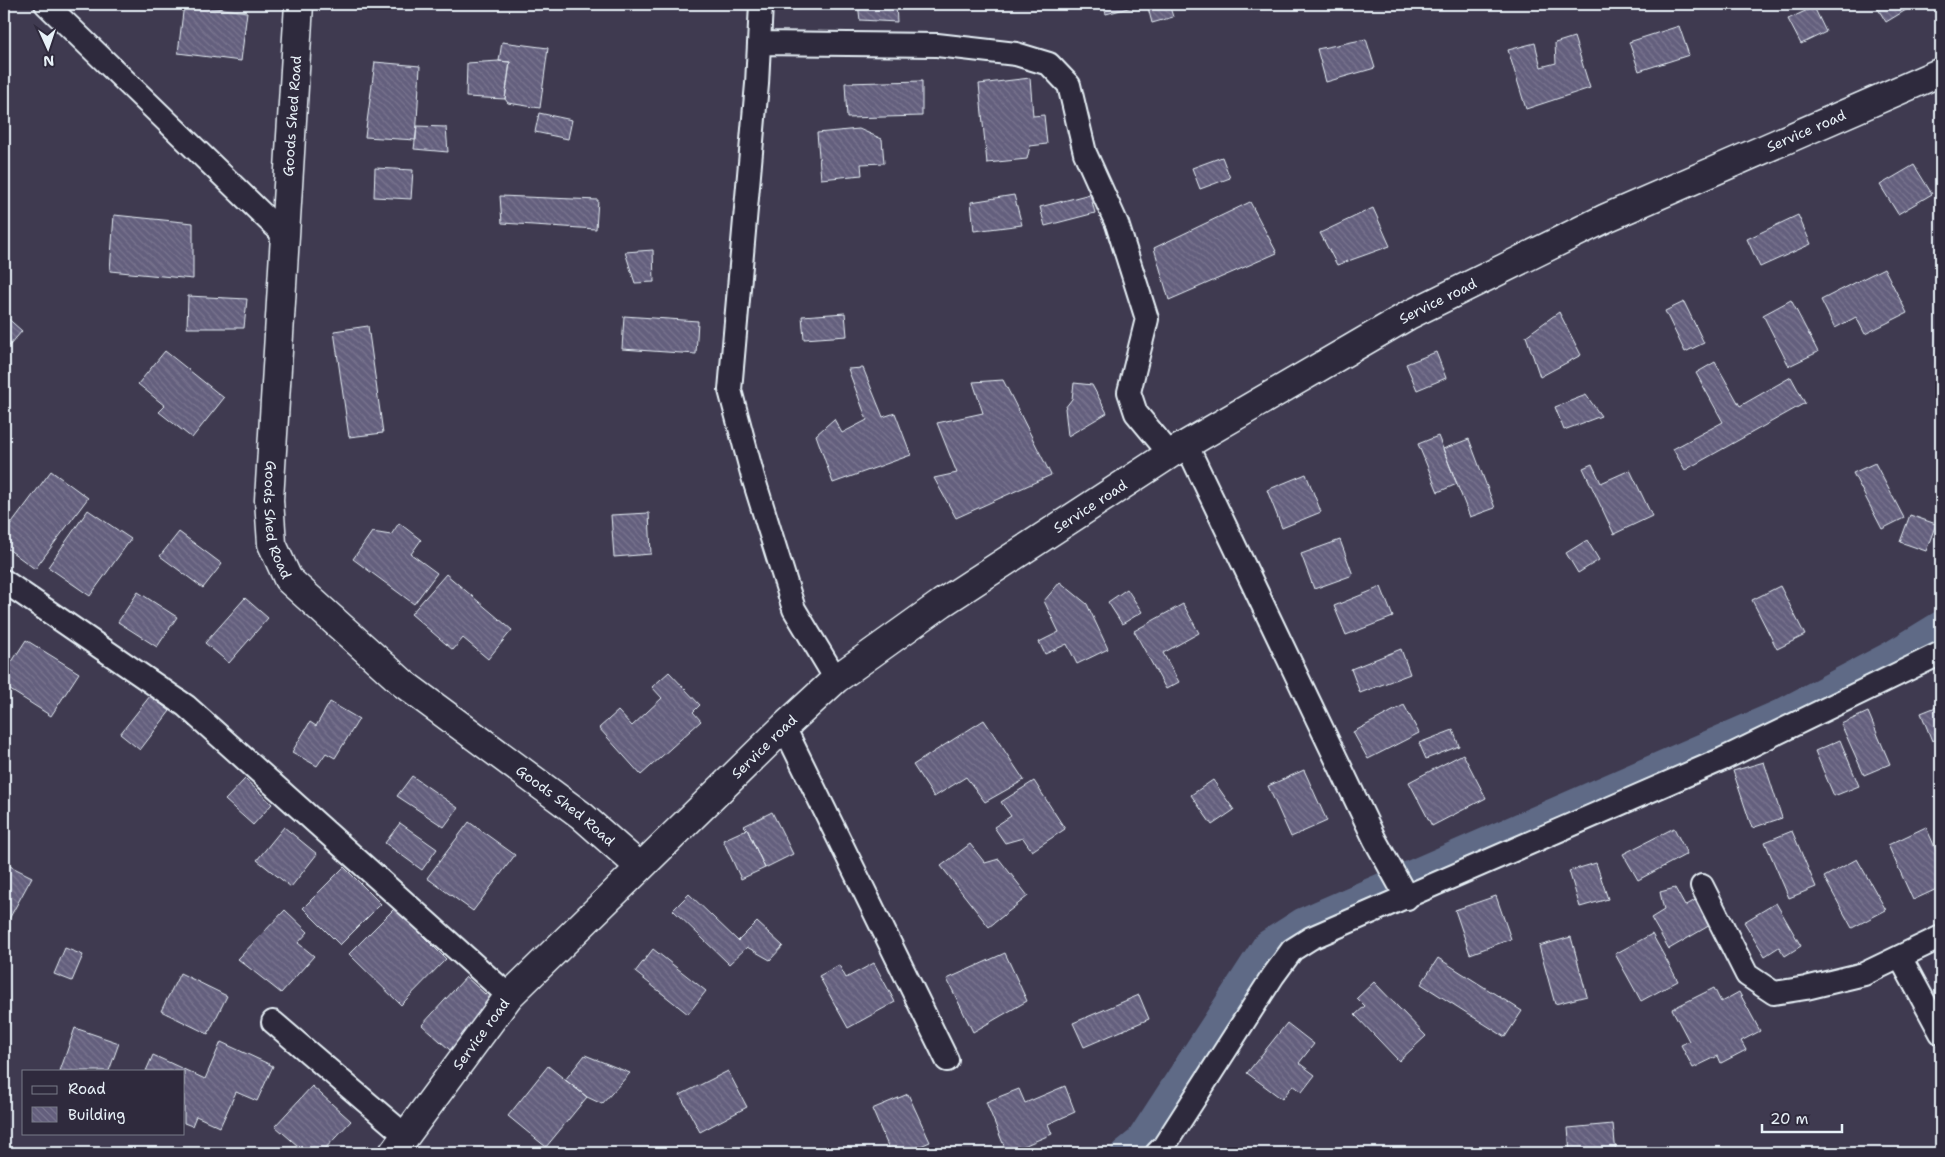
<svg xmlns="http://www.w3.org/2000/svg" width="1945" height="1157" font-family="'Shantell Sans',sans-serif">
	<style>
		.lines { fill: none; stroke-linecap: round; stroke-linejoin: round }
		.canal { stroke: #5e6a86; stroke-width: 29 }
		.building { fill: url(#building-back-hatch); stroke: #e8f1f8 }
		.minor-casing { stroke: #e8f1f8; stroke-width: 26 }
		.tertiary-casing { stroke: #e8f1f8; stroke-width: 31 }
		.minor { stroke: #2f2a3d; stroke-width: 22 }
		.tertiary { stroke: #2f2a3d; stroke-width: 28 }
		.labels { text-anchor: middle; stroke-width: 5; stroke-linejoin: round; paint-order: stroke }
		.street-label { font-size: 14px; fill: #e8f1f8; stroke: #2f2a3d }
	</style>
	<defs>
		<pattern id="building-back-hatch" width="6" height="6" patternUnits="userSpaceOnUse" patternTransform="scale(1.25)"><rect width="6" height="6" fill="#645f7d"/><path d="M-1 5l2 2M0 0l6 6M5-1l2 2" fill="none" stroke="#7a7690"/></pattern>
	</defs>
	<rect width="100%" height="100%" fill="#3f3a50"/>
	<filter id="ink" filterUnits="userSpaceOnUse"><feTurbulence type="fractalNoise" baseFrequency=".02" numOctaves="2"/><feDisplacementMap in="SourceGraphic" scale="10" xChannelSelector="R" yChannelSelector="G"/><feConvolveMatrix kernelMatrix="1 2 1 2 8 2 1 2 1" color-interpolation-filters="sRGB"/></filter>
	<g filter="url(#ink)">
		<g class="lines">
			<!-- canal -->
			<path class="canal" d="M 1125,1153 L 1140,1141 L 1267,945 L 1303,922 L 1780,714 L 1892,655 L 1941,625"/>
		</g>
		<!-- building -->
		<path class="building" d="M 184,4 L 247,12 L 241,61 L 178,53 Z
			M 858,4 L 896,4 L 897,22 L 860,20 Z
			M 1103,4 L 1143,4 L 1106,14 Z
			M 1147,4 L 1169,4 L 1173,17 L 1152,23 Z
			M 1875,4 L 1916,4 L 1886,22 Z
			M 1814,7 L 1826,32 L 1801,44 L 1788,19 Z
			M 1679,26 L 1689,55 L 1639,71 L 1629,42 Z
			M 1574,37 L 1590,88 L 1526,109 L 1508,50 L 1535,43 L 1541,67 L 1556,63 L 1555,43 Z
			M 1366,39 L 1375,68 L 1326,82 L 1317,49 Z
			M 502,42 L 548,48 L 540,108 L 508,103 L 505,99 L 510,62 L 499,61 Z
			M 499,61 L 510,62 L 505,99 L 466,97 L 467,63 Z
			M 375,62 L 420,66 L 416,140 L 365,137 Z
			M 1030,78 L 1033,116 L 1044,115 L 1047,144 L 1030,146 L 1027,159 L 987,163 L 979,84 Z
			M 922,81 L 922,116 L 847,118 L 845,83 Z
			M 539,113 L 572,120 L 568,139 L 535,132 Z
			M 417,126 L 446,127 L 448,152 L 414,149 Z
			M 859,129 L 882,139 L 884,163 L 861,164 L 862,175 L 821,179 L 817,133 Z
			M 1222,157 L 1230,178 L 1200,189 L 1192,168 Z
			M 1914,165 L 1932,194 L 1898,214 L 1880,185 Z
			M 375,168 L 413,170 L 411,199 L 374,197 Z
			M 1090,194 L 1095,213 L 1045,226 L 1040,207 Z
			M 1014,195 L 1022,225 L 974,231 L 971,202 Z
			M 500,196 L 598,200 L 596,229 L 502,223 Z
			M 1250,202 L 1277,253 L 1169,300 L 1154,248 Z
			M 1373,208 L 1390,246 L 1337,265 L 1320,233 Z
			M 114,215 L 193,223 L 193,279 L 110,271 Z
			M 1798,215 L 1811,244 L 1760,267 L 1747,239 Z
			M 653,250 L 654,282 L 635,283 L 625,252 Z
			M 1884,268 L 1907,313 L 1865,334 L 1856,317 L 1835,328 L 1821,300 Z
			M 188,296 L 247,299 L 244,328 L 187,328 Z
			M 1791,300 L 1818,352 L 1789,366 L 1763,315 Z
			M 1684,302 L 1704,343 L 1685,352 L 1665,311 Z
			M 1559,312 L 1581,355 L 1540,377 L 1526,336 Z
			M 845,313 L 847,336 L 804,339 L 802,316 Z
			M 4,315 L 22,331 L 4,352 Z
			M 624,316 L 698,321 L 696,354 L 622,349 Z
			M 368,326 L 383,433 L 349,437 L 334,331 Z
			M 165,351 L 224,398 L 192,438 L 159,412 L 165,406 L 138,384 Z
			M 1436,352 L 1446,378 L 1417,390 L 1406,364 Z
			M 1715,362 L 1740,406 L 1791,377 L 1805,403 L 1685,470 L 1673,449 L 1723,422 L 1696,373 Z
			M 863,368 L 883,417 L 895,413 L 911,455 L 833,483 L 816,435 L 834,419 L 842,433 L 867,420 L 848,369 Z
			M 1003,380 L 1051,475 L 956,518 L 934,478 L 957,473 L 937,423 L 983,413 L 973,382 Z
			M 1074,383 L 1092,385 L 1107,413 L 1068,436 L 1065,408 L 1072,399 Z
			M 1586,395 L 1601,416 L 1564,430 L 1555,407 Z
			M 1438,436 L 1457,484 L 1438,492 L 1418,444 Z
			M 1469,439 L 1495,508 L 1470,517 L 1443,449 Z
			M 1875,463 L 1904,518 L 1882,529 L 1853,473 Z
			M 1592,464 L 1601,483 L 1630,470 L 1652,516 L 1614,534 L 1583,468 Z
			M 51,471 L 88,498 L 35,569 L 4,546 L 4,534 Z
			M 1306,474 L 1321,512 L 1282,528 L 1267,490 Z
			M 88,510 L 131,539 L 90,596 L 48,567 Z
			M 649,513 L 651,554 L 614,557 L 611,515 Z
			M 1910,515 L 1936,524 L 1926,551 L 1900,542 Z
			M 399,523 L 421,540 L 411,554 L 437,573 L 414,604 L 353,559 L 372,532 L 391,535 Z
			M 179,532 L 222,564 L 203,588 L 160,556 Z
			M 1340,540 L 1353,575 L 1314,589 L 1301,554 Z
			M 1587,540 L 1599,560 L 1578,573 L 1566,553 Z
			M 446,574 L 512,630 L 488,659 L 463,638 L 453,650 L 411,614 Z
			M 1060,582 L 1087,604 L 1108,649 L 1077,664 L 1067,644 L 1045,654 L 1039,642 L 1059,632 L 1044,601 Z
			M 1780,586 L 1805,635 L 1777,649 L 1752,600 Z
			M 1381,587 L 1393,617 L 1346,635 L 1334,606 Z
			M 1127,589 L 1142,612 L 1122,624 L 1108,602 Z
			M 138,592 L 177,617 L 157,647 L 118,622 Z
			M 245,598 L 268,618 L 229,663 L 205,643 Z
			M 1183,604 L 1199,633 L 1163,653 L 1179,682 L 1166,689 L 1134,631 Z
			M 26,640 L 79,673 L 51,716 L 4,686 L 4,674 Z
			M 1401,649 L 1410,674 L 1360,693 L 1351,669 Z
			M 669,672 L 700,705 L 693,712 L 701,721 L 641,775 L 599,728 L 618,711 L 632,726 L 662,698 L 652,687 Z
			M 150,696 L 170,711 L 140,750 L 120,734 Z
			M 330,702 L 359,719 L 335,758 L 326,753 L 317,766 L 292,752 L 310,722 L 316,726 Z
			M 1404,705 L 1419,733 L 1368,759 L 1353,732 Z
			M 1941,705 L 1941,738 L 1932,741 L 1921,713 Z
			M 1868,712 L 1890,764 L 1864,775 L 1841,724 Z
			M 984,720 L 1024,780 L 985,802 L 966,777 L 934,797 L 913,765 Z
			M 1453,730 L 1459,746 L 1426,759 L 1419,743 Z
			M 1840,740 L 1859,786 L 1834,796 L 1815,751 Z
			M 1463,754 L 1486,798 L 1432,826 L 1409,782 Z
			M 1764,762 L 1782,818 L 1752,828 L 1733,771 Z
			M 1304,770 L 1327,821 L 1291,837 L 1268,786 Z
			M 412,776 L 458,808 L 444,827 L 397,796 Z
			M 245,779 L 272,804 L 253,825 L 225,800 Z
			M 1213,780 L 1234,810 L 1212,825 L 1191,795 Z
			M 1034,781 L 1065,829 L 1032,851 L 1023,838 L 1005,843 L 994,827 L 1011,816 L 1001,802 Z
			M 772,812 L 793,854 L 765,868 L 747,829 L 744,826 Z
			M 469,822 L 515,855 L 473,911 L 427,878 Z
			M 400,823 L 437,849 L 422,870 L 385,843 Z
			M 284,827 L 317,854 L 291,887 L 257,860 Z
			M 1926,827 L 1941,861 L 1941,887 L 1913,900 L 1888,845 Z
			M 1674,828 L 1687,854 L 1638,880 L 1623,854 Z
			M 747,829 L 765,868 L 741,879 L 723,840 Z
			M 1792,831 L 1816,887 L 1789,898 L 1765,842 Z
			M 970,844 L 985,863 L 999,859 L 1028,896 L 989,927 L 941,866 Z
			M 1857,859 L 1886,910 L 1852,928 L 1824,877 Z
			M 1596,863 L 1608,899 L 1580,907 L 1569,871 Z
			M 8,865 L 32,877 L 9,919 L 4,917 L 4,872 Z
			M 344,867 L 381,904 L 340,945 L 303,908 Z
			M 1675,888 L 1685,906 L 1697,899 L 1712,924 L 1669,949 L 1651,918 L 1664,910 L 1660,892 Z
			M 689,894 L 738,941 L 757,922 L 783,946 L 770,960 L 747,947 L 729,964 L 673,910 Z
			M 1496,896 L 1511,939 L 1470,954 L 1455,910 Z
			M 1776,903 L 1801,946 L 1785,956 L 1779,947 L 1765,956 L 1744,922 Z
			M 395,908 L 446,959 L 401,1005 L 349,954 Z
			M 285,910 L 308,932 L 298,943 L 314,956 L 281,993 L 238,959 Z
			M 1652,934 L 1678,981 L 1641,1001 L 1615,954 Z
			M 1571,937 L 1587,996 L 1555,1004 L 1539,946 Z
			M 65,948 L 83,955 L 72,981 L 54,974 Z
			M 653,949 L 706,991 L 688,1014 L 635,972 Z
			M 1005,953 L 1027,1001 L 973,1032 L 947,979 Z
			M 1438,958 L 1522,1011 L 1505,1037 L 1421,984 Z
			M 874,963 L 895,1002 L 848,1028 L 819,976 L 839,965 L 846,978 Z
			M 180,973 L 227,996 L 208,1034 L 161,1011 Z
			M 466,977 L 494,1002 L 450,1050 L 422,1025 Z
			M 1374,982 L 1426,1036 L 1399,1061 L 1355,1015 L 1365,1006 L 1357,998 Z
			M 1714,988 L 1721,1002 L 1739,992 L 1760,1031 L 1741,1041 L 1746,1050 L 1721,1063 L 1718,1056 L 1693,1068 L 1681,1045 L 1689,1041 L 1672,1009 Z
			M 1139,995 L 1149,1019 L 1084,1047 L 1073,1023 Z
			M 1287,1023 L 1314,1044 L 1299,1063 L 1315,1075 L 1302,1092 L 1293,1085 L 1282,1099 L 1247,1073 Z
			M 75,1028 L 119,1043 L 109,1071 L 60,1071 Z
			M 221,1042 L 273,1066 L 257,1101 L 236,1092 L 220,1127 L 196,1116 L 192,1126 L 184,1123 L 184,1071 L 146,1071 L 153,1055 L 205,1079 Z
			M 585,1055 L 630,1073 L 602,1104 L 587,1097 L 565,1080 Z
			M 548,1066 L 587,1097 L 546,1147 L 508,1116 Z
			M 728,1071 L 747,1107 L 700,1132 L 680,1095 Z
			M 312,1086 L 351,1121 L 321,1153 L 306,1153 L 275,1126 Z
			M 1065,1086 L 1075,1112 L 1048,1124 L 1052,1134 L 1007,1153 L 986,1102 L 1019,1089 L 1025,1103 Z
			M 908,1094 L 930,1142 L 904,1153 L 891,1153 L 872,1109 Z
			M 1613,1124 L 1616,1153 L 1570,1153 L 1568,1128 Z"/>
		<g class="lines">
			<!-- minor casing -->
			<g class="minor-casing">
				<path id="minor" d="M 46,4 L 285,236
					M 761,4 L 757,84 L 730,390 L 753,477 L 794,609 L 836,679
					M 759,43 L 937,45 L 1016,54 L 1049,64 L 1069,85 L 1085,153 L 1117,224 L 1147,319 L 1129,392 L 1136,413 L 1170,454
					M 1186,444 L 1375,840 L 1407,898
					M 4,581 L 186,706 L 509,996
					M 784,727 L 947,1060
					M 1702,886 L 1747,975 L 1774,993 L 1806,988 L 1864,974 L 1941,937
					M 1900,957 L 1941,1033
					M 273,1022 L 406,1136
					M 1157,1153 L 1164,1146 L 1273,976 L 1292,950 L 1311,938 L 1723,759 L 1941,653"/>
			</g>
			<!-- tertiary casing -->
			<g class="tertiary-casing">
				<g id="tertiary">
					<path id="s1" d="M 299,4 L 269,500 L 272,544 L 288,579 L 404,684 L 581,815 L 640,867"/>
					<path id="s2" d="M 393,1153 L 509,996 L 784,727 L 836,679 L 942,603 L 1170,454 L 1409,315 L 1606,218 L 1941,72"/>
				</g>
			</g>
			<!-- minor -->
			<use href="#minor" class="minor"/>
			<!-- tertiary -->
			<use href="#tertiary" class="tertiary"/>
		</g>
	</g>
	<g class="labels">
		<!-- street labels -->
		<g class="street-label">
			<text transform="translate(292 116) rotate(-86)" y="5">Goods Shed Road</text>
			<text dy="5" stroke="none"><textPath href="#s2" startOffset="1768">Service road</textPath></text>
			<text dy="5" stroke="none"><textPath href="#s2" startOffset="1362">Service road</textPath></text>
			<text dy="5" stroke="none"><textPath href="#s2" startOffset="958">Service road</textPath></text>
			<text dy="5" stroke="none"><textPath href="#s1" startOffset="518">Goods Shed Road</textPath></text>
			<text dy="5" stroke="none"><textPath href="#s2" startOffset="552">Service road</textPath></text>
			<text dy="5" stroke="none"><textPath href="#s1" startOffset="938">Goods Shed Road</textPath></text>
			<text dy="5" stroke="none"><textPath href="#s2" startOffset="148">Service road</textPath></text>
		</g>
	</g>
	<!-- margin -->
	<rect width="1945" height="1157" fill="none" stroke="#2f2a3d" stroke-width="20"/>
	<rect x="10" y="10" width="1925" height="1137" fill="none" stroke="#e8f1f8" stroke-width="2" filter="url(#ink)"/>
	<!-- legend -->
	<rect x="22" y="1070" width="162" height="65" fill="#2f2a3d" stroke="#797a88"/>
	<rect x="32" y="1086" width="25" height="8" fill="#2f2a3d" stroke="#797a88"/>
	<text x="68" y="1094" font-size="15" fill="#e8f1f8">Road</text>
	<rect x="32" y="1107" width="25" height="15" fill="url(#building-back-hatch)" stroke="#797a88"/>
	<text x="68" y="1120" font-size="15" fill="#e8f1f8">Building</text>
	<!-- north arrow -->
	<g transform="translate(48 48) rotate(177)" stroke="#2f2a3d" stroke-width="4" paint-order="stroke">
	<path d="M0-4L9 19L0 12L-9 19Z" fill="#e8f1f8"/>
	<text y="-8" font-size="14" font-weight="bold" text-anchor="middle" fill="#e8f1f8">N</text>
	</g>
	<!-- scale -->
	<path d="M1762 1124v8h80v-8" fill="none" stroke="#e8f1f8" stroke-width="2.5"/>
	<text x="1770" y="1124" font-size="15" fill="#e8f1f8" stroke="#2f2a3d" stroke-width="4" paint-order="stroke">20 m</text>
</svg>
